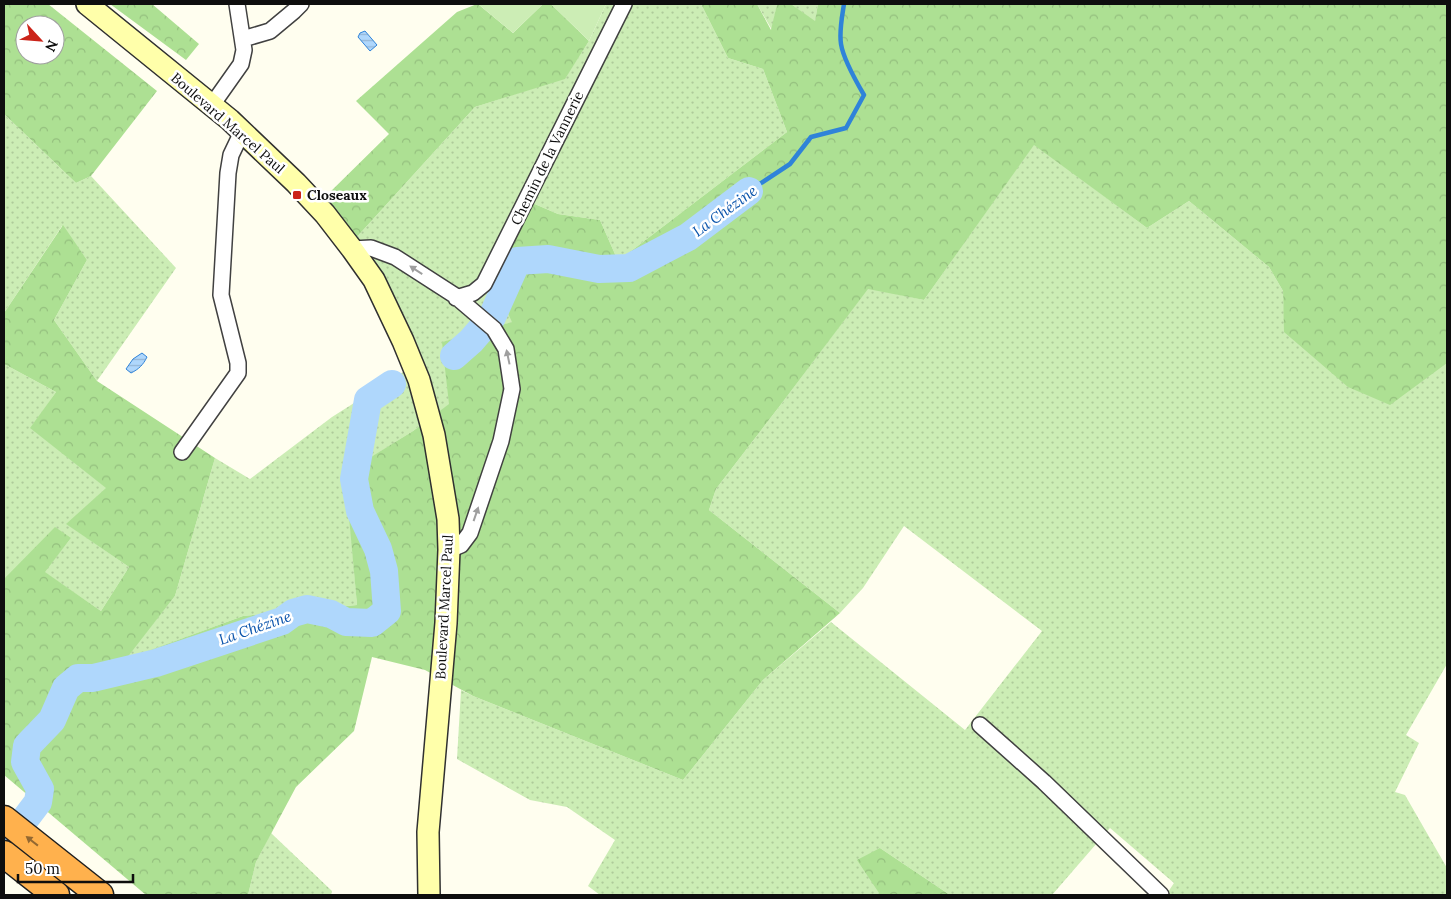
<svg xmlns="http://www.w3.org/2000/svg" width="1451" height="899" font-family="Lora,serif">
	<style>
		.grass { fill: url(#grass-dots) }
		.forest { fill: url(#forest-crowns); fill-rule: evenodd }
		.garden { fill: #ccedb5 }
		.water { fill: url(#water-rules); stroke: #2f83d9 }
		.lines { fill: none; stroke-linecap: round; stroke-linejoin: round }
		.stream { stroke: #2f83d9; stroke-width: 4.5 }
		.river { stroke: #afd7fc; stroke-width: 28 }
		.street-casing { stroke: #414141; stroke-width: 18 }
		.secondary-casing { stroke: #303030; stroke-width: 24 }
		.highway-casing { stroke: #1f1f1f; stroke-width: 29 }
		.street { stroke: #fff; stroke-width: 15 }
		.secondary { stroke: #ffa; stroke-width: 21 }
		.highway { stroke: #ffb14d; stroke-width: 26 }
		.oneway { fill: #9f9f9f }
		.oneway2 { fill: #936831 }
		.poi-dot { fill: #cb2319; stroke: #fff; stroke-width: 2 }
		.labels { text-anchor: middle; stroke-width: 5; stroke-linejoin: round; paint-order: stroke }
		.street-label { font-size: 14px; fill: #0e0e0e; stroke: #fff }
		.poi-label { font-size: 14px; font-weight: bold; fill: #0e0e0e; stroke: #fff; text-anchor: start }
		.water-label { font-size: 15px; font-style: italic; fill: #0c55ac; stroke: #fff }
	</style>
	<defs>
		<pattern id="grass-dots" width="8" height="8" patternUnits="userSpaceOnUse" patternTransform="scale(1.25)"><rect width="8" height="8" fill="#ccedb5"/><path d="M2 2h.1M6 6h.1" fill="none" stroke="#aeca9a" stroke-width="1.8" stroke-linecap="round"/></pattern>
		<pattern id="forest-crowns" width="20" height="18" patternUnits="userSpaceOnUse" patternTransform="scale(1.25)"><rect width="20" height="18" fill="#ade093"/><path d="M2 6a3 3 0 1 1 6 0M12 15a3 3 0 1 1 6 0" fill="none" stroke="#94bf7e"/></pattern>
		<pattern id="water-rules" width="6" height="5" patternUnits="userSpaceOnUse" patternTransform="scale(1.25)"><rect width="6" height="5" fill="#afd7fc"/><path d="M0 2.5h6" fill="none" stroke="#95b7d7"/></pattern>
	</defs>
	<rect width="100%" height="100%" fill="#fffeef"/>
	<!-- grass -->
	<path class="grass" d="M 606,4 L 701,4 L 728,58 L 763,69 L 787,132 L 618,261 L 600,220 L 558,214 L 530,202 L 502,301 L 513,322 L 443,342 L 450,404 L 413,431 L 346,473 L 357,605 L 243,616 L 124,660 L 175,596 L 215,458 L 250,479 L 332,417 L 422,360 L 355,239 L 475,107 L 565,78 L 589,41 Z
		M 757,4 L 777,4 L 772,30 Z
		M 791,4 L 818,4 L 815,22 Z
		M 4,114 L 76,183 L 91,176 L 176,268 L 97,381 L 54,320 L 87,260 L 62,226 L 4,313 Z
		M 1034,144 L 1147,228 L 1189,201 L 1269,267 L 1283,291 L 1285,332 L 1447,363 L 1447,664 L 1406,735 L 1419,743 L 1395,792 L 1405,795 L 1447,868 L 1447,895 L 1166,895 L 1174,883 L 1110,828 L 1052,895 L 950,895 L 880,848 L 879,893 L 876,895 L 600,895 L 588,886 L 615,840 L 567,807 L 530,800 L 457,759 L 461,690 L 473,696 L 683,780 L 763,680 L 831,622 L 965,730 L 1042,631 L 904,526 L 863,588 L 840,613 L 709,510 L 716,489 L 782,403 L 868,288 L 924,300 Z
		M 4,364 L 56,392 L 31,428 L 107,488 L 67,524 L 129,567 L 101,611 L 44,572 L 71,538 L 4,579 Z
		M 271,833 L 332,891 L 331,895 L 248,895 L 256,862 Z"/>
	<!-- forest -->
	<path class="forest" d="M 4,4 L 48,4 L 157,91 L 91,176 L 76,183 L 4,114 ZM 25,25 L 55,25 L 55,55 L 25,55 Z
		M 110,4 L 152,4 L 199,44 L 186,60 Z
		M 477,4 L 478,4 L 513,33 L 543,4 L 551,4 L 589,41 L 565,79 L 475,107 L 355,239 L 325,197 L 389,134 L 356,101 L 457,12 Z
		M 701,4 L 757,4 L 771,30 L 777,4 L 791,4 L 815,21 L 818,4 L 1447,4 L 1447,363 L 1390,405 L 1348,387 L 1284,332 L 1283,291 L 1269,267 L 1189,201 L 1147,228 L 1034,145 L 924,300 L 868,289 L 782,403 L 716,489 L 709,510 L 840,613 L 763,680 L 683,780 L 473,696 L 425,670 L 372,657 L 354,731 L 296,787 L 256,862 L 248,895 L 146,895 L 4,775 L 4,579 L 55,527 L 71,538 L 45,572 L 101,611 L 129,567 L 66,524 L 106,488 L 30,428 L 56,392 L 4,364 L 4,313 L 63,225 L 87,260 L 54,320 L 97,381 L 215,458 L 175,596 L 126,659 L 243,616 L 357,605 L 345,473 L 413,431 L 449,404 L 442,342 L 512,322 L 502,301 L 502,260 L 530,202 L 558,214 L 600,220 L 618,261 L 787,132 L 763,69 L 728,58 Z
		M 880,848 L 950,895 L 876,895 L 879,893 L 857,860 Z"/>
	<!-- garden -->
	<path class="garden" d="M 478,4 L 543,4 L 513,33 Z
		M 551,4 L 606,4 L 589,41 Z"/>
	<!-- water -->
	<path class="water" d="M 365,31 L 377,45 L 370,51 L 358,37 L 360,33 Z
		M 142,353 L 147,357 C 143,365 139,369 131,373 L 126,369 L 133,359 Z"/>
	<g class="lines">
		<!-- stream -->
		<path class="stream" d="M 749,191 L 790,164 L 811,137 L 846,128 L 864,95 C 857,83 843,57 841,44 C 839,31 842,17 844,4"/>
		<!-- river -->
		<path class="river" d="M 492,317 L 517,261 L 548,259 L 599,269 L 629,268 L 688,237 L 749,191
			M 454,356 L 471,341 L 484,326
			M 4,847 L 38,802 L 40,789 L 25,762 L 27,746 L 52,720 L 66,688 L 78,678 L 93,678 L 156,663 L 282,621 L 293,613 L 307,609 L 331,614 L 346,622 L 372,623 L 387,611 L 384,571 L 378,549 L 360,511 L 354,479 L 368,400 L 392,384"/>
		<!-- street casing -->
		<g class="street-casing">
			<path id="street" d="M 243,39 L 270,31 L 294,11 L 301,4
				M 212,105 L 241,64 L 244,50 L 237,4
				M 352,249 L 371,248 L 395,257 L 454,295 L 494,329 L 506,349 L 512,389 L 501,441 L 470,533 L 461,545 L 449,550
				M 456,298 L 473,293 L 484,284 L 624,4
				M 182,452 L 238,373 L 238,363 L 221,295 L 228,173 L 231,155 L 242,132
				M 980,725 L 1044,782 L 1161,895"/>
		</g>
		<!-- secondary casing -->
		<g class="secondary-casing">
			<path id="secondary" d="M 87,4 L 230,120 L 296,183 L 325,214 L 352,249 L 374,280 L 403,341 L 419,380 L 434,435 L 448,519 L 449,550 L 446,623 L 428,832 L 429,895"/>
		</g>
		<!-- highway casing -->
		<g class="highway-casing">
			<path id="highway" d="M 4,819 L 100,895
				M 4,854 L 56,895"/>
		</g>
		<!-- street -->
		<use href="#street" class="street"/>
		<!-- secondary -->
		<use href="#secondary" class="secondary"/>
		<!-- highway -->
		<use href="#highway" class="highway"/>
	</g>
	<!-- one-way arrows -->
	<defs><path id="oneway-solid" d="M-6-.8H1V-3.2L6.5 0L1 3.2V.8H-6Z" transform="scale(1.25)"/></defs>
	<g class="oneway">
		<use href="#oneway-solid" transform="translate(416 270) rotate(-147)"/>
		<use href="#oneway-solid" transform="translate(508 357) rotate(-102)"/>
		<use href="#oneway-solid" transform="translate(476 514) rotate(-71)"/>
	</g>
	<use class="oneway2" href="#oneway-solid" transform="translate(32 841) rotate(-142)"/>
	<!-- markers -->
	<rect class="poi-dot" x="292" y="190" width="10" height="10" rx="2.5"/>
	<g class="labels">
		<!-- street labels -->
		<g class="street-label">
			<text transform="translate(228 123) rotate(41)" y="5">Boulevard Marcel Paul</text>
			<text transform="translate(547 158) rotate(-64)" y="5">Chemin de la Vannerie</text>
			<text transform="translate(444 607) rotate(-87)" y="5">Boulevard Marcel Paul</text>
		</g>
		<!-- poi labels -->
		<g class="poi-label">
			<text x="307" y="200">Closeaux</text>
		</g>
		<!-- water labels -->
		<g class="water-label">
			<text transform="translate(725 211) rotate(-36)" y="5">La Chézine</text>
			<text transform="translate(255 628) rotate(-19)" y="5">La Chézine</text>
		</g>
	</g>
	<!-- border -->
	<rect width="1451" height="899" fill="none" stroke="#0e0e0e" stroke-width="10"/>
	<!-- north arrow -->
	<g transform="translate(40 40) rotate(116)"><circle r="24" fill="#ffffff" stroke="#9f9f9f"/>
	<path d="M0-4L9 19L0 12L-9 19Z" fill="#cb2319"/>
	<text y="-8" font-size="14" font-weight="bold" text-anchor="middle" fill="#0e0e0e">N</text>
	</g>
	<!-- scale -->
	<path d="M18 874v8h115v-8" fill="none" stroke="#0e0e0e" stroke-width="2.5"/>
	<text x="25" y="874" font-size="15" fill="#0e0e0e" stroke="#ffffff" stroke-width="4" paint-order="stroke">50 m</text>
</svg>
